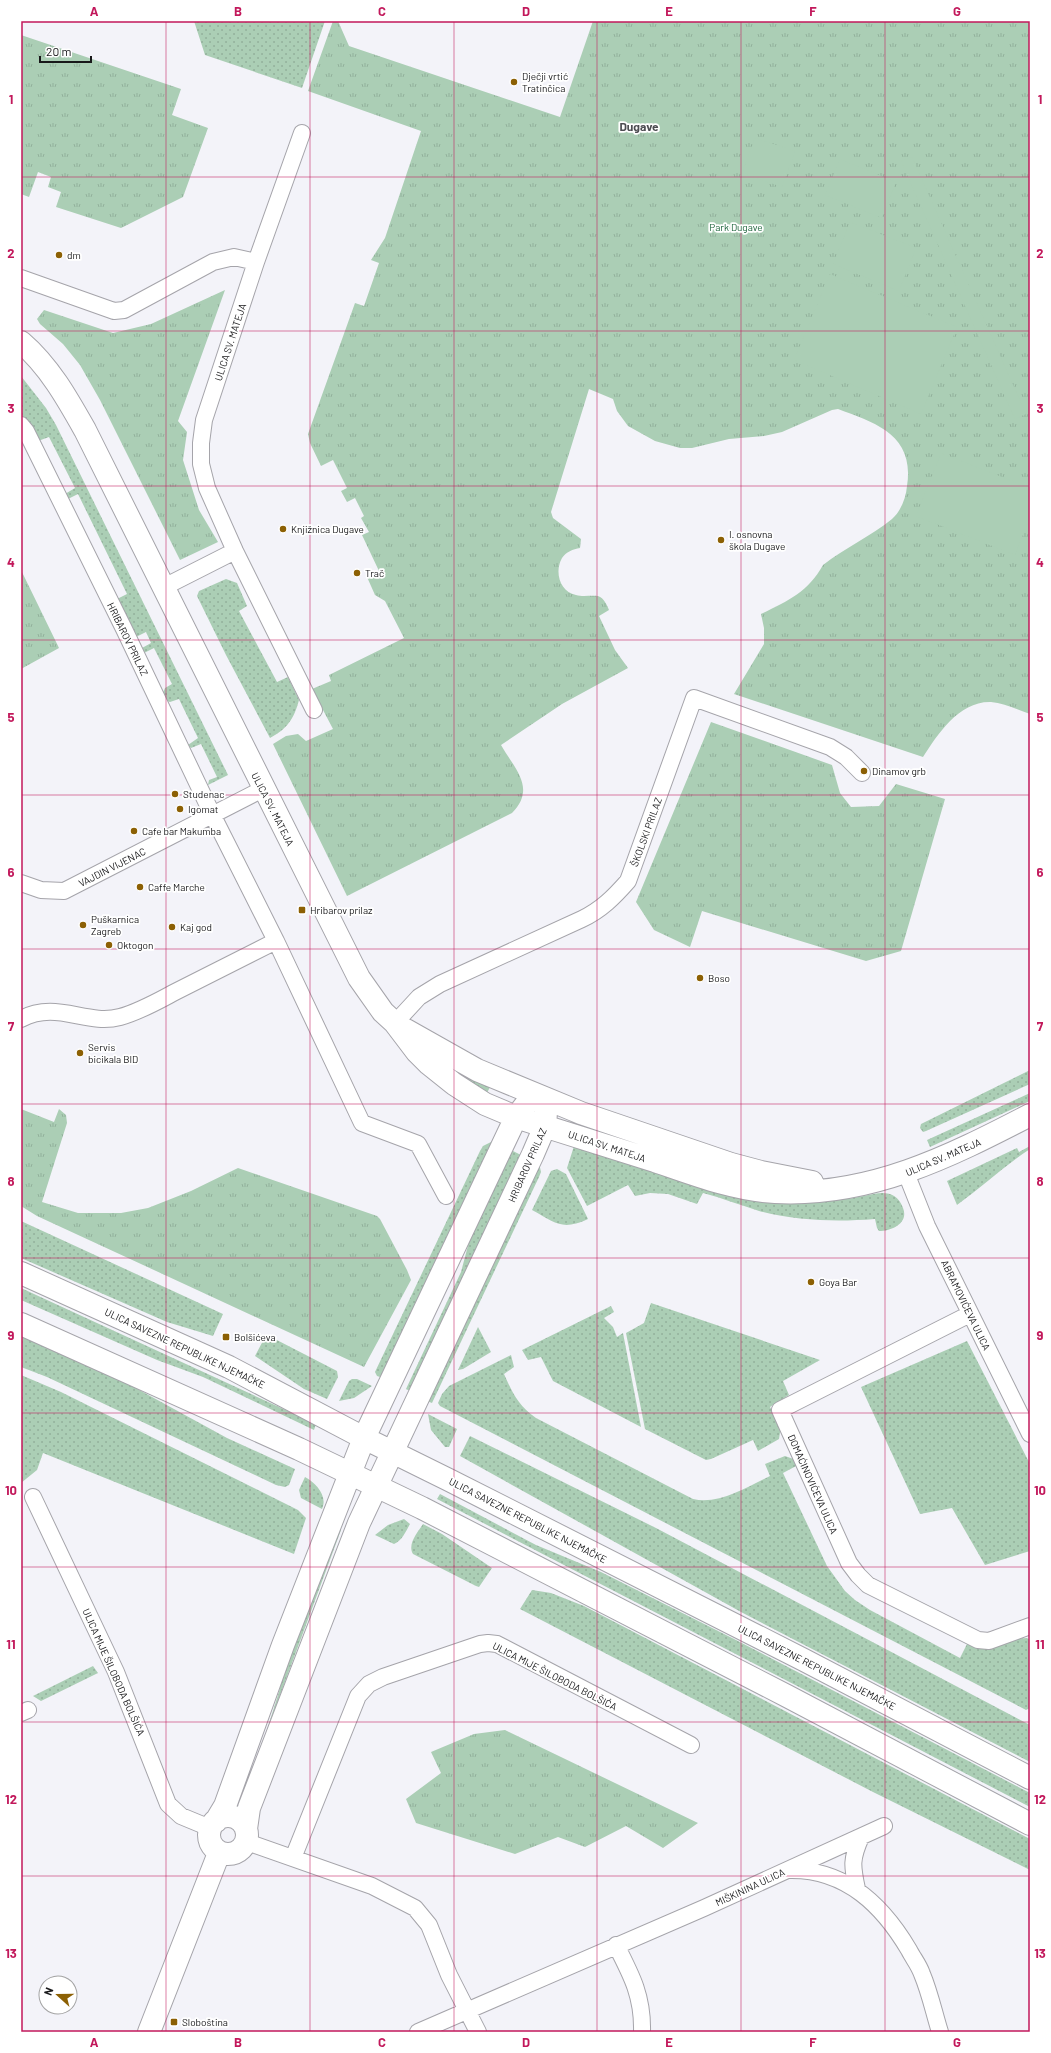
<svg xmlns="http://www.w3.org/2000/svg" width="1051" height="2053" font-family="Barlow,sans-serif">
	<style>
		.grass { fill: url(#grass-dots) }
		.park { fill: url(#park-tufts) }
		.pitch { fill: #abceb5 }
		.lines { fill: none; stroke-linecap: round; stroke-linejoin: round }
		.street-casing { stroke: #a5a4aa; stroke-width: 18 }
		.secondary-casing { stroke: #a5a4aa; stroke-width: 24 }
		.street { stroke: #fff; stroke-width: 16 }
		.secondary { stroke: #fff; stroke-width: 22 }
		.grid { fill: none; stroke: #c2185b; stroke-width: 1; stroke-opacity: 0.55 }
		.poi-dot { fill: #8c6004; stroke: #fff; stroke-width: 1.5 }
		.labels { text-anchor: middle; stroke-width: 3.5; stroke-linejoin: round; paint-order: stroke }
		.poi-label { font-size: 10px; fill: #18181a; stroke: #fff; text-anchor: start }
		.park-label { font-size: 10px; fill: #1d643b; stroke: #fff }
		.street-label { font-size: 10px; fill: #18181a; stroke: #fff }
		.quarter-label { font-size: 12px; font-weight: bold; fill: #4d4d52; stroke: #fff }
		.neatline { fill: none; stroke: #c2185b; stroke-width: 1.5 }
		.grid-label { font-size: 13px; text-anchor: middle; font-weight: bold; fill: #c2185b }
	</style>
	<defs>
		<pattern id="grass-dots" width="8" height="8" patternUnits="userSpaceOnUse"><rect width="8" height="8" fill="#abceb5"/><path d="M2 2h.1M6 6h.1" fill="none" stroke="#92b09b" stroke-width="1.8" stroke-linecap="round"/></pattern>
		<pattern id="park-tufts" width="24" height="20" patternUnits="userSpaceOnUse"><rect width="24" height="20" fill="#abceb5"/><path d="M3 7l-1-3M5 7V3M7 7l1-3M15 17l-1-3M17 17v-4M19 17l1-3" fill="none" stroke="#92b09b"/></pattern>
	</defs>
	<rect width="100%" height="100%" fill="#f3f3f9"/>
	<!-- grass -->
	<path class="grass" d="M 194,21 L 325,21 L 302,88 L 205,55 Z
		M 21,376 L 46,408 L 56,425 L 228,775 L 208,785 L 209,780 L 217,777 L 201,744 L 191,748 L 188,745 L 198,738 L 179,699 L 170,702 L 167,701 L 163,693 L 165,688 L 172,684 L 154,648 L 144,653 L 142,648 L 151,643 L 146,632 L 136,637 L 115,600 L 127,594 L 78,494 L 68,499 L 65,494 L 75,488 L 49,437 L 38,441 L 21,419 Z
		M 226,579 L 237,583 L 247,606 L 239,611 L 277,682 L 288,677 L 299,700 C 294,719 287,729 270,738 L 226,655 L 197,596 L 199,591 Z
		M 409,1034 L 472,1078 L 490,1087 L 486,1095 Z
		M 1030,1070 L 1030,1084 L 926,1131 L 923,1132 L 920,1128 L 921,1124 Z
		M 1030,1093 L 1030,1101 L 930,1147 L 927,1140 Z
		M 491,1142 L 492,1146 L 383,1374 L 380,1377 L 377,1376 L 375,1372 L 480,1151 L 483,1146 Z
		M 575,1143 C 656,1160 737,1177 818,1194 C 826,1196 835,1199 842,1199 C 864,1200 893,1180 903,1208 C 909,1223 892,1231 879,1231 L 877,1228 L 875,1219 C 837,1222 797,1221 759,1211 C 740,1205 722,1198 703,1193 L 697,1204 L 668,1194 L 650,1193 L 635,1196 L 628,1185 L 587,1206 L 567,1168 Z
		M 1030,1146 L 1030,1149 C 1004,1166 982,1187 957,1205 L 947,1181 L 1017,1148 L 1019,1152 Z
		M 511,1150 L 521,1155 L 410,1391 L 406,1389 L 461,1272 L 470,1238 Z
		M 539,1163 L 541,1172 L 539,1177 L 432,1403 L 427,1401 Z
		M 557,1169 L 566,1174 L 588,1219 C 562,1231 556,1223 532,1210 L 551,1171 Z
		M 21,1221 L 223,1314 L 213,1336 L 167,1322 L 21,1258 Z
		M 21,1288 L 316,1424 L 314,1430 L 203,1377 L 157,1360 L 21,1300 Z
		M 651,1303 L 820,1360 L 783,1381 L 789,1395 L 770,1407 L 781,1426 L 779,1439 L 758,1451 L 753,1440 L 711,1459 L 706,1460 L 645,1429 L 626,1333 L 644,1323 Z
		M 611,1306 L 614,1312 L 604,1318 L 613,1327 L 617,1337 L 623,1333 L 641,1427 L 553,1381 L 541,1357 L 528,1360 L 522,1350 Z
		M 478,1327 L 491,1352 L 463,1369 L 458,1370 Z
		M 21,1335 L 110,1374 L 227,1438 L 295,1469 L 289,1485 L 285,1487 L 276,1485 L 47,1377 L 21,1367 Z
		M 265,1337 L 271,1337 L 337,1371 L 338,1377 L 327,1399 L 304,1389 L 255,1356 Z
		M 967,1341 L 1030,1464 L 1030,1551 L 985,1565 L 952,1508 L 920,1514 L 861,1387 Z
		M 511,1355 L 514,1367 L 504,1374 C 513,1394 518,1405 536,1418 L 693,1499 C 719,1505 747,1487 770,1476 L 765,1464 L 785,1456 L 796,1460 L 798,1465 L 783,1473 L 827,1566 L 845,1591 L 855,1600 L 870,1610 L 960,1658 L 968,1642 L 1027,1638 L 1030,1640 L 1030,1708 L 1026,1710 L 440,1406 L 438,1403 L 442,1394 L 449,1386 Z
		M 21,1375 L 61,1392 L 298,1510 L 306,1518 L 294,1554 L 43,1453 L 37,1470 L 21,1483 Z
		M 352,1379 L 357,1379 L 372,1386 L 354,1398 L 339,1401 L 349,1381 Z
		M 428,1414 L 457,1429 L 449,1447 L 445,1447 L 431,1430 Z
		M 470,1436 L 656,1528 L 1030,1725 L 1030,1762 L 741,1612 L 460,1456 Z
		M 305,1477 C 316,1483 328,1496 322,1509 L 301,1498 L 299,1490 Z
		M 440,1494 L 536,1545 L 601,1572 L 736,1640 L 1030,1793 L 1030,1807 L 437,1499 Z
		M 404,1519 L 410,1524 C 406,1531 402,1541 394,1544 L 375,1535 L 388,1525 Z
		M 423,1524 L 442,1534 L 492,1568 L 479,1587 L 476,1586 L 413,1554 C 407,1544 418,1532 423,1524 Z
		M 338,1528 L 341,1530 L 265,1736 L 279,1692 L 285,1665 Z
		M 532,1590 L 551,1593 L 584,1606 L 1030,1839 L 1030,1870 L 873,1792 L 520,1609 Z
		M 93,1666 L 98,1673 L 41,1701 L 33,1696 Z"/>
	<!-- park -->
	<path class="park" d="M 333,21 L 338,21 L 349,46 L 560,117 L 593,21 L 1030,21 L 1030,714 C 1018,710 1004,703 991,702 C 959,701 938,734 923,757 L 734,694 L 764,644 L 764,628 L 761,614 C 788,601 808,592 823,565 C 845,548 871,536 892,519 C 901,511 906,498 907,486 C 915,435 876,423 838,409 L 832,410 L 782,432 L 764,436 L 729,439 L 692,448 L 680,448 L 655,441 L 628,426 L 617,411 L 613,399 L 589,389 L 551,512 L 553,518 L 581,539 L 580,548 C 573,549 566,552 562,558 C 554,572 560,592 576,595 C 583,597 591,595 598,596 C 604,598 607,605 609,610 L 599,616 L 615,650 L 628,668 L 562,704 L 501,745 C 514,768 537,788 512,813 L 347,896 L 273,744 L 286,736 L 298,734 L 306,741 L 333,729 L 312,689 L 331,681 L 329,675 L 404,638 L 385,601 L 375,595 L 367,577 L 379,571 L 362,535 L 369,532 L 361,518 L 364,516 L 355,498 L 347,502 L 341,491 L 347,488 L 333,460 L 321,466 L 310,443 L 308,434 L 355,303 L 364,306 L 379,263 L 371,260 L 385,238 L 421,131 L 308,91 Z
		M 21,35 L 181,89 L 172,115 L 208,128 L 183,197 L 121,228 L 56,207 L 61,192 L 48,187 L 51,177 L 38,172 L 29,197 L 21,194 Z
		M 225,290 L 178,421 L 187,432 L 183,460 L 199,510 L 218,542 L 180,560 L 100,400 L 80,365 L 63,344 L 40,324 L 37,319 L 44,310 L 113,333 L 151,324 Z
		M 21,570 L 59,648 L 21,669 Z
		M 711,722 L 832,765 L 840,793 L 851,807 L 879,806 L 896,784 L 945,799 L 901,951 L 866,961 L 702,911 L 690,947 L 654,930 L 636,902 Z
		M 21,1109 L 54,1122 L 59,1109 L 66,1115 L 67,1123 L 42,1202 L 78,1213 L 121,1213 L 148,1208 L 191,1191 L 238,1168 L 377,1216 L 380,1219 L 407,1270 L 411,1280 L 364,1367 L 37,1216 L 21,1206 Z
		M 505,1730 L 698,1823 L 663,1848 L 626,1826 L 585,1847 L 558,1837 L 515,1854 L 416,1823 L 406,1799 L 441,1773 L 431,1752 L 474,1734 Z"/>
	<!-- pitch -->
	<path class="pitch" d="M 755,138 L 795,151 L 782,187 L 742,173 Z
		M 912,157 L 1026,414 L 1015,419 L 901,161 Z
		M 840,159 L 896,182 L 882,218 L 825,195 Z
		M 850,222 L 916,248 L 899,291 L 833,264 Z
		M 830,274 L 957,327 L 921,414 L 794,360 Z
		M 941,453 L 1030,488 L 1030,517 L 1015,555 L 916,516 Z"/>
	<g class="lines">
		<!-- street casing -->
		<g class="street-casing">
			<path id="street" d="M 302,133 L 256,262 L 204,420 L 201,443 L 201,464 L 207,488 L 235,551 L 314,710
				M 21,278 L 114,311 L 124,310 L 213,262 L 234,257 L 256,262
				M 21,425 L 26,431 L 124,629 L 213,816 L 276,941 L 362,1123 L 418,1144 L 446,1196
				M 164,587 L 235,551
				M 21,883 L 41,890 L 64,891 L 263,789
				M 21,1019 C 57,1000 86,1026 120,1017 C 139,1012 158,1001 175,992 C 209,975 243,958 276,941
				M 395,1023 L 419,997 L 440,984 L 582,919 C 601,910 614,897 628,881 L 694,698 L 830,747 L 846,757 L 862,773
				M 906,1173 L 927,1226 L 1030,1434
				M 970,1314 L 780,1410 L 849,1563 L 858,1575 L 868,1585 L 978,1640 L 989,1641 L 1030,1626
				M 33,1497 L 116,1672 L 168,1804 L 181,1816 L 210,1828
				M 21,1713 L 28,1710
				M 247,1842 L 372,1886 L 415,1908 L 429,1925 L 449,1975 L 478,2032
				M 293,1858 L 358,1696 L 369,1684 L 383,1677 L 480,1644 L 488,1643 L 497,1644 L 691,1745
				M 792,1870 C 847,1870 883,1906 909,1950 C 913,1958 919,1965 922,1974 C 930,1993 934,2013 940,2032
				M 857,1889 C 852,1866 851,1859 861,1837
				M 616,1945 C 632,1976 643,1997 642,2032
				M 418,2032 L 704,1908 L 884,1826"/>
		</g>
		<!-- secondary casing -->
		<g class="secondary-casing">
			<path id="secondary" d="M 21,342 C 49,366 67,398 85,430 L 359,978 L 383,1012 L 395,1023 L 417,1052 L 429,1064 L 454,1084 L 485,1104 L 516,1117 C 562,1132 608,1146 655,1161 C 693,1174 734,1190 775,1192 C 869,1197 949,1157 1030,1115
				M 406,1030 L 477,1070 L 581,1113 L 731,1164 L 761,1172 L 812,1182
				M 21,1273 L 229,1367 L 364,1438 L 449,1480 L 804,1660 L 1030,1778
				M 21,1324 L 299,1449 L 422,1508 L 787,1696 L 1030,1824
				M209 1835a19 19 0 1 1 38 0a19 19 0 1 1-38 0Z
				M 216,1821 L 225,1806 L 283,1645 L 364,1438 L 516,1117 L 527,1103 L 540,1097
				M 246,1829 L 249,1808 L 359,1523 L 533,1154 L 545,1126 L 546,1112
				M 149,2032 L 219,1853"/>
		</g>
		<!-- street -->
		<use href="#street" class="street"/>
		<!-- secondary -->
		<use href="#secondary" class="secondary"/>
	</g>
	<!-- grid -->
	<path class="grid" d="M 166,21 L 166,2032M 310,21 L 310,2032M 454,21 L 454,2032M 597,21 L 597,2032M 741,21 L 741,2032M 885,21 L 885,2032M 21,177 L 1030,177M 21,331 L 1030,331M 21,486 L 1030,486M 21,640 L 1030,640M 21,795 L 1030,795M 21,949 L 1030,949M 21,1104 L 1030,1104M 21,1258 L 1030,1258M 21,1413 L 1030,1413M 21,1567 L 1030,1567M 21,1722 L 1030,1722M 21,1876 L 1030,1876"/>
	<!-- markers -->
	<g class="poi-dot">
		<circle cx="514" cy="82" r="4"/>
		<circle cx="59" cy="255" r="4"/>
		<circle cx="283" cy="529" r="4"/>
		<circle cx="721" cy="540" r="4"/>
		<circle cx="357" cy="573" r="4"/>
		<circle cx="864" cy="771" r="4"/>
		<circle cx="175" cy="794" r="4"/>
		<circle cx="180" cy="809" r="4"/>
		<circle cx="134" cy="831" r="4"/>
		<circle cx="140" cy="887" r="4"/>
		<rect x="298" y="906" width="8" height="8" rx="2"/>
		<circle cx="83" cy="925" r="4"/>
		<circle cx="172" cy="927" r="4"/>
		<circle cx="109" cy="945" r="4"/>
		<circle cx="700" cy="978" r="4"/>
		<circle cx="80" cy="1053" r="4"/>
		<circle cx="811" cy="1282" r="4"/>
		<rect x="222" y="1333" width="8" height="8" rx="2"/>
		<rect x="170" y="2018" width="8" height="8" rx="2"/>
	</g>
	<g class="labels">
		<!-- poi labels -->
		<g class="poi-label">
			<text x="522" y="80">Dječji vrtić<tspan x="522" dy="12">Tratinčica</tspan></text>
			<text x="67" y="259">dm</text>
			<text x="291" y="533">Knjižnica Dugave</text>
			<text x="729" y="538">I. osnovna<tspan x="729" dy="12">škola Dugave</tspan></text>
			<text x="365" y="577">Trač</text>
			<text x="872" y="775">Dinamov grb</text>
			<text x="183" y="798">Studenac</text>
			<text x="188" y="813">Igomat</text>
			<text x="142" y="835">Cafe bar Makumba</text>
			<text x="148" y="891">Caffe Marche</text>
			<text x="310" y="914">Hribarov prilaz</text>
			<text x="91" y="923">Puškarnica<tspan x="91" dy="12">Zagreb</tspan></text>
			<text x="180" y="931">Kaj god</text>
			<text x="117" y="949">Oktogon</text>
			<text x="708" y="982">Boso</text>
			<text x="88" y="1051">Servis<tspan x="88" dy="12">bicikala BID</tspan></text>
			<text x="819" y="1286">Goya Bar</text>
			<text x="234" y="1341">Bolšićeva</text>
			<text x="182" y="2026">Sloboština</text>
		</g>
		<!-- park labels -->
		<g class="park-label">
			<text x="736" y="231">Park Dugave</text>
		</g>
		<!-- street labels -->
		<g class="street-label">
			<text transform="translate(230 342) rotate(-72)" y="4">ULICA SV. MATEJA</text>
			<text transform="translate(128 639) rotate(64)" y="4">HRIBAROV PRILAZ</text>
			<text transform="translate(273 809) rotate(63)" y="4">ULICA SV. MATEJA</text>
			<text transform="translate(646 832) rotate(-70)" y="4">ŠKOLSKI PRILAZ</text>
			<text transform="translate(112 867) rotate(-27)" y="4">VAJDIN VIJENAC</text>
			<text transform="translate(607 1146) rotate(18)" y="4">ULICA SV. MATEJA</text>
			<text transform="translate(943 1157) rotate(-23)" y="4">ULICA SV. MATEJA</text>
			<text transform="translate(527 1165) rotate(-66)" y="4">HRIBAROV PRILAZ</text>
			<text transform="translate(966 1305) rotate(64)" y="4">ABRAMOVIĆEVA ULICA</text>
			<text transform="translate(185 1348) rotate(25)" y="4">ULICA SAVEZNE REPUBLIKE NJEMAČKE</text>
			<text transform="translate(813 1484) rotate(66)" y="4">DOMAĆINOVIĆEVA ULICA</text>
			<text transform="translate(528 1520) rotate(27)" y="4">ULICA SAVEZNE REPUBLIKE NJEMAČKE</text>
			<text transform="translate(817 1667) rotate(27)" y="4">ULICA SAVEZNE REPUBLIKE NJEMAČKE</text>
			<text transform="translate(114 1672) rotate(66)" y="4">ULICA MIJE ŠILOBODA BOLŠIĆA</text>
			<text transform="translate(555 1676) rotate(27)" y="4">ULICA MIJE ŠILOBODA BOLŠIĆA</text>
			<text transform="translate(750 1887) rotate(-25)" y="4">MIŠKININA ULICA</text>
		</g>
		<!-- quarter labels -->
		<g class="quarter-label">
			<text x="639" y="131">Dugave</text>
		</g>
	</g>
	<!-- border -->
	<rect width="1051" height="2053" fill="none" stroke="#ffffff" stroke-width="44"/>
	<!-- north arrow -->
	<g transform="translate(58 1995) rotate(291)"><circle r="19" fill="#ffffff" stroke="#a3a3a3"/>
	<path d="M0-3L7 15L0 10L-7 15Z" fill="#8c6004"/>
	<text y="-6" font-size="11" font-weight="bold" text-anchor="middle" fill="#18181a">N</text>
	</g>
	<!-- scale -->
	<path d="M40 56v6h51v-6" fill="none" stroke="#18181a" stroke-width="2"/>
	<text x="46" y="56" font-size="12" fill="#18181a" stroke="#ffffff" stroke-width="3" paint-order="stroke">20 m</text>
	<rect x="22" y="22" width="1007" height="2009" class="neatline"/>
	<g class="grid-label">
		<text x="94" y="16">A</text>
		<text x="238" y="16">B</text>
		<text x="382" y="16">C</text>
		<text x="526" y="16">D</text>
		<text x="669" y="16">E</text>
		<text x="813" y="16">F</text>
		<text x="957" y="16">G</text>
		<text x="11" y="104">1</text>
		<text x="1040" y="104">1</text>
		<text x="11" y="258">2</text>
		<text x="1040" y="258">2</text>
		<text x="11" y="413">3</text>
		<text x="1040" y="413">3</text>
		<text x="11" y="567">4</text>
		<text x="1040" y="567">4</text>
		<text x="11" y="722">5</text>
		<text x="1040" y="722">5</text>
		<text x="11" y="877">6</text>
		<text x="1040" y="877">6</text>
		<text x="11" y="1031">7</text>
		<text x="1040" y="1031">7</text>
		<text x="11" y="1186">8</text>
		<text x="1040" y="1186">8</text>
		<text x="11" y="1340">9</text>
		<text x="1040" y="1340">9</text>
		<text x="11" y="1495">10</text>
		<text x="1040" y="1495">10</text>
		<text x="11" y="1649">11</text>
		<text x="1040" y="1649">11</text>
		<text x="11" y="1804">12</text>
		<text x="1040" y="1804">12</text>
		<text x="11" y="1958">13</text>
		<text x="1040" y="1958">13</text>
		<text x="94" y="2047">A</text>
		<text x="238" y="2047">B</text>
		<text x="382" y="2047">C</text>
		<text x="526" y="2047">D</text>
		<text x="669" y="2047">E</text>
		<text x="813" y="2047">F</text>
		<text x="957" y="2047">G</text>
	</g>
</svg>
